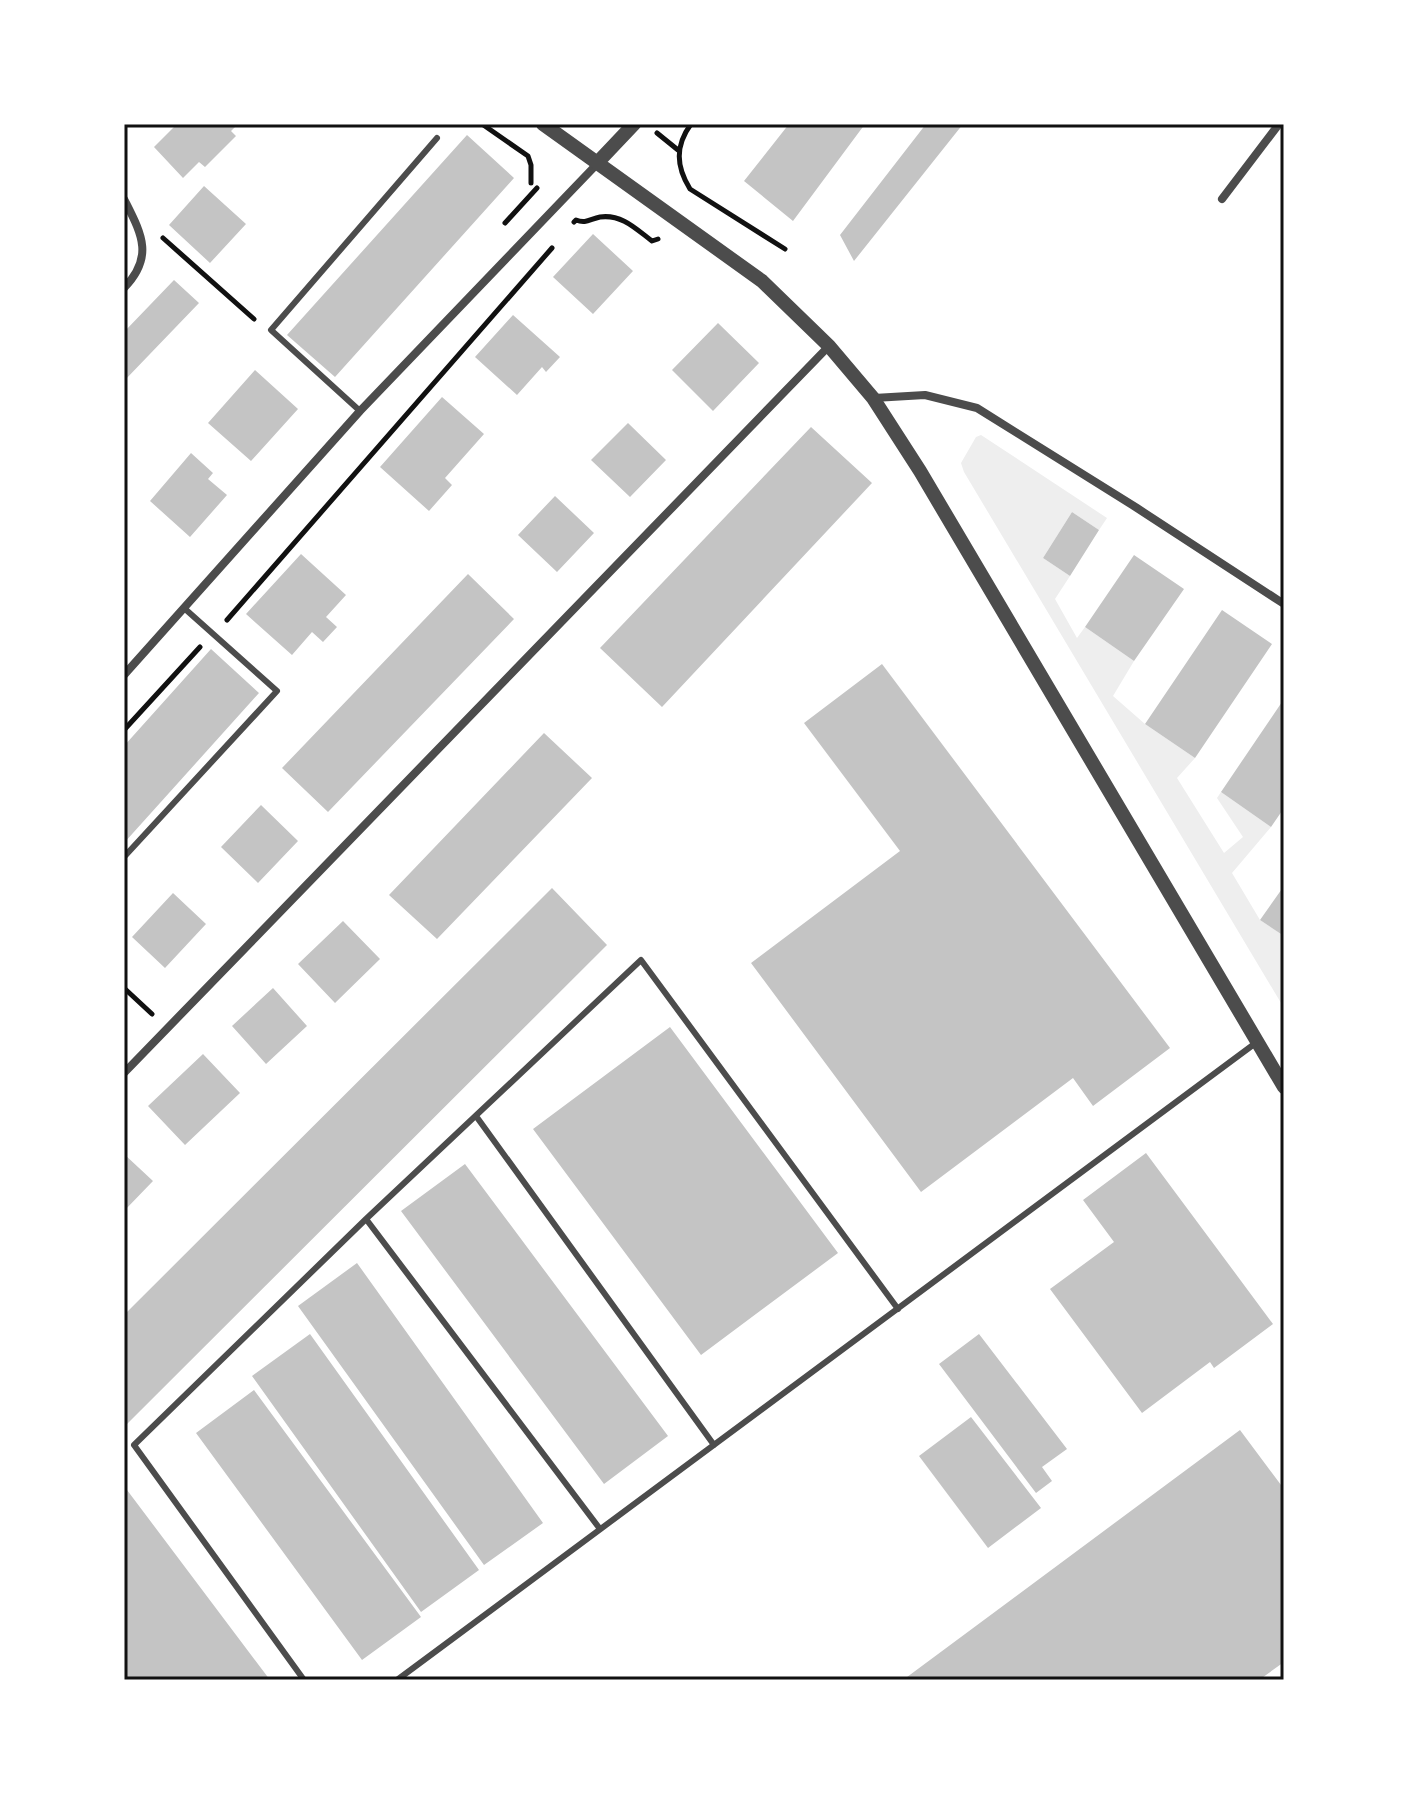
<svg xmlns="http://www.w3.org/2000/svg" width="1408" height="1804" font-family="'Noto Sans',sans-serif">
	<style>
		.green { fill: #eee }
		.building { fill: #c4c4c4 }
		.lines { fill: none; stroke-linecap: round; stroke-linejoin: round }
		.path { stroke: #111; stroke-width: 5 }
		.service { stroke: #4c4c4c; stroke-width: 6 }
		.minor { stroke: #4c4c4c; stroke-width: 8 }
		.tertiary { stroke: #4c4c4c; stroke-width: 14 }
		.neatline { fill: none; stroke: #111; stroke-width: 3 }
	</style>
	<rect width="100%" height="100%" fill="#fff"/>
	<!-- green -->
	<path class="green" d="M 981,435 L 1107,518 L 1099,530 L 1072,512 L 1043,558 L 1070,576 L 1055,599 L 1077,638 L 1085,627 L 1134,661 L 1113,696 L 1145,724 L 1195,758 L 1177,778 L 1224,853 L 1243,837 L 1217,798 L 1221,792 L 1271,827 L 1232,873 L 1260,920 L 1284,936 L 1284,1008 L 964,472 L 961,463 L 976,437 Z"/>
	<!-- building -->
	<path class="building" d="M 177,124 L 238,124 L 231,131 L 236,136 L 205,167 L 199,162 L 183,178 L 154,147 Z
		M 789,124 L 865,124 L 793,221 L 744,181 Z
		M 926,124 L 963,124 L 854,261 L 840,235 Z
		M 467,135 L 514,178 L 335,377 L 287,335 Z
		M 204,186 L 246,224 L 210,263 L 169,225 Z
		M 593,234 L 633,271 L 593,314 L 553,277 Z
		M 174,280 L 199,303 L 124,381 L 124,332 Z
		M 513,315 L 560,357 L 546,372 L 542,367 L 517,395 L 475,357 Z
		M 718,323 L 759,363 L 713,411 L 672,370 Z
		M 255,370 L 298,409 L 251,461 L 208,423 Z
		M 442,397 L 484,434 L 445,478 L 452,485 L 429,511 L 380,467 Z
		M 628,423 L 666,460 L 630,497 L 591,460 Z
		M 811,427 L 872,483 L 662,707 L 600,648 Z
		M 191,453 L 213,473 L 208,479 L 227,495 L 190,537 L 150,501 Z
		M 555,496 L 594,533 L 557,572 L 518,535 Z
		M 1072,512 L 1099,530 L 1070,576 L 1043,558 Z
		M 301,554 L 346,595 L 326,617 L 337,627 L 323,642 L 312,632 L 292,655 L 246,614 Z
		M 1134,555 L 1184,589 L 1134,661 L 1085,627 Z
		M 468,574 L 514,619 L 328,812 L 282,768 Z
		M 1222,610 L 1272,644 L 1195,758 L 1145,724 Z
		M 211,649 L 259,693 L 124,843 L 124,746 Z
		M 882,664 L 1170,1048 L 1093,1106 L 1073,1078 L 921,1192 L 751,963 L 900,851 L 804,723 Z
		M 1284,699 L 1284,808 L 1271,827 L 1221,792 Z
		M 544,733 L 592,778 L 437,939 L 389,895 Z
		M 261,805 L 298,841 L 258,883 L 221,847 Z
		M 1284,886 L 1284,936 L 1260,920 Z
		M 552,888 L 607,945 L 124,1427 L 124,1315 Z
		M 173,893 L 206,924 L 165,968 L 132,937 Z
		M 343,921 L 380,959 L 335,1003 L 298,964 Z
		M 273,988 L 307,1026 L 266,1064 L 232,1026 Z
		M 670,1027 L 838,1253 L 701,1355 L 533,1129 Z
		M 203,1054 L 240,1093 L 185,1145 L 148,1106 Z
		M 1146,1153 L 1273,1324 L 1214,1368 L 1210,1362 L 1142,1413 L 1050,1289 L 1114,1242 L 1083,1200 Z
		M 124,1154 L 153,1181 L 124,1211 Z
		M 465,1164 L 668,1436 L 604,1484 L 401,1211 Z
		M 357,1263 L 543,1523 L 484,1565 L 298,1306 Z
		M 310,1334 L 479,1570 L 421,1612 L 252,1376 Z
		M 979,1334 L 1067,1449 L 1042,1467 L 1052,1481 L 1036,1493 L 939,1364 Z
		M 254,1390 L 421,1617 L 362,1660 L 196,1433 Z
		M 971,1417 L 1041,1508 L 988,1548 L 919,1456 Z
		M 1240,1430 L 1284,1489 L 1284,1662 L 1259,1680 L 903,1680 Z
		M 124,1486 L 270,1680 L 124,1679 Z"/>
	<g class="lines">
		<!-- path -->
		<path class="path" d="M 482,124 L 528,156 L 531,165 L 531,183
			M 691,124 C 675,146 676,166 690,189 L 785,249
			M 657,133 L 678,150
			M 574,222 L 576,220 C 586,224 590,219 600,217 C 622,214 636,229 652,241 L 658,239
			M 505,223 L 537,188
			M 163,238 L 254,319
			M 227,620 L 552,248
			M 124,730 L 200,647
			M 124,988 L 152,1014"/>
		<!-- service -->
		<path class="service" d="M 360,411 L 271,330 L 437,138
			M 124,857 L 277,691 L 184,608
			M 476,1116 L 714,1445
			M 366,1219 L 641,960 L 898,1309
			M 304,1680 L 134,1445 L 366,1219 L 600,1529
			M 397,1680 L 1257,1042"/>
		<!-- minor -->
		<path class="minor" d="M 124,199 C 141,233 155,256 124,288
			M 1222,199 L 1279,124
			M 874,398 L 925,395 L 977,408 L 1137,508 L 1284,604
			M 124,675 L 360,411 L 598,163
			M 124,1073 L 829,346"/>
		<!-- tertiary -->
		<path class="tertiary" d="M 543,124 L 762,281 L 829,346 L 873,398 L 920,471 L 1284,1087
			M 598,162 L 634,124"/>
	</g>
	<!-- border -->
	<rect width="1408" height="1804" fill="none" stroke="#ffffff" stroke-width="252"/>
	<rect x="126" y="126" width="1156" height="1552" class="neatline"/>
</svg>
